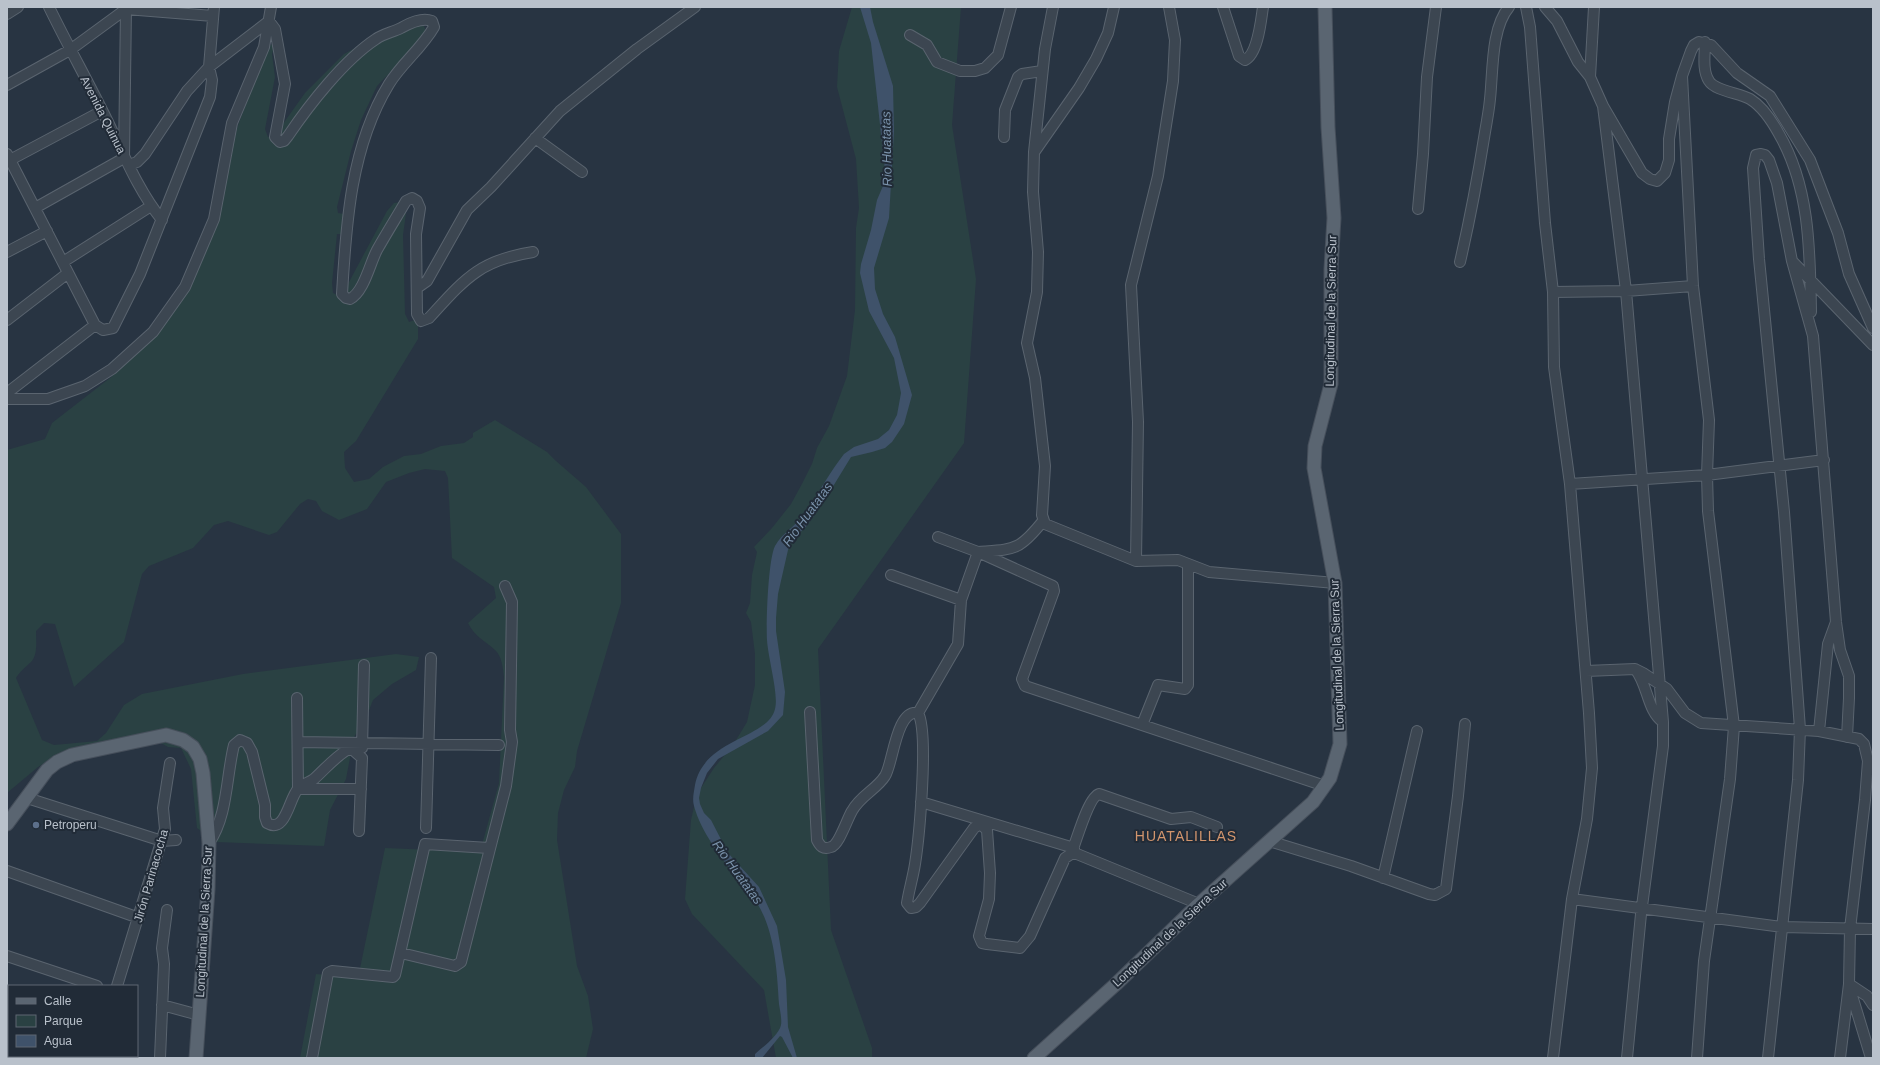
<svg xmlns="http://www.w3.org/2000/svg" width="1880" height="1065" font-family="Helvetica,sans-serif">
	<style>
		.green { fill: #2a4143 }
		.water { fill: #3f526a }
		.lines { fill: none; stroke-linecap: round; stroke-linejoin: round }
		.minor-casing { stroke: #5a646f; stroke-width: 12 }
		.major-casing { stroke: #464f5b; stroke-width: 15 }
		.minor { stroke: #3c4651; stroke-width: 10 }
		.major { stroke: #5a6571; stroke-width: 13 }
		.service-dot { fill: #5c6f8a; stroke: #212b37; stroke-width: 1.5 }
		.labels { text-anchor: middle; stroke-width: 4; stroke-linejoin: round; paint-order: stroke }
		.street-label { font-size: 12px; fill: #b9c1cb; stroke: #212b37 }
		.poi-label { font-size: 12px; fill: #b9c1cb; stroke: #212b37; text-anchor: start }
		.water-label { font-size: 13px; font-style: italic; fill: #7b93ac; stroke: #212b37 }
		.quarter-label { font-size: 14px; letter-spacing: 1px; fill: #d2956d; stroke: #212b37 }
	</style>
	<rect width="100%" height="100%" fill="#283442"/>
	<!-- green -->
	<path class="green" d="M 852,7 L 961,7 L 952,125 L 976,279 L 964,443 L 818,649 L 831,930 L 872,1048 L 872,1058 L 776,1058 L 764,990 L 692,914 L 685,899 L 691,820 L 697,794 L 714,768 L 733,745 L 747,722 L 755,685 L 755,654 L 751,622 L 746,613 L 750,603 L 752,575 L 757,552 L 754,547 L 772,528 L 791,504 L 803,482 L 812,464 L 817,448 L 829,426 L 847,376 L 855,310 L 856,228 L 859,208 L 856,159 L 837,87 L 839,51 Z
		M 419,25 L 424,26 L 427,34 L 377,86 L 361,120 L 351,151 L 337,207 L 338,213 L 344,214 L 344,234 L 337,234 L 332,283 L 333,293 L 341,297 L 387,211 L 394,203 L 402,202 L 407,206 L 403,235 L 405,314 L 409,322 L 418,319 L 418,339 L 356,441 L 344,452 L 345,468 L 354,482 L 369,479 L 383,467 L 404,456 L 421,454 L 441,446 L 464,443 L 473,437 L 473,433 L 495,420 L 547,452 L 556,461 L 586,487 L 621,534 L 621,603 L 577,751 L 575,767 L 564,790 L 558,813 L 557,840 L 577,966 L 588,996 L 593,1029 L 586,1058 L 300,1058 L 316,974 L 358,978 L 385,848 L 480,852 L 499,783 L 504,677 C 503,669 502,656 495,650 C 484,640 475,637 468,623 L 496,598 L 494,587 L 452,558 L 448,478 L 445,471 L 425,469 L 409,473 L 386,482 L 367,509 L 339,520 L 322,511 L 316,501 L 308,499 L 300,504 L 277,532 L 269,535 L 228,521 L 214,525 L 193,548 L 149,566 L 142,574 L 124,642 L 74,687 L 55,624 L 44,623 L 36,631 C 36,640 38,655 31,662 C 25,668 20,671 16,678 L 42,740 L 54,745 L 97,741 L 106,733 L 124,705 L 142,694 L 243,674 L 396,654 L 419,657 L 416,670 L 392,684 L 373,700 L 366,718 L 354,737 L 346,779 L 330,810 L 324,846 L 216,842 L 197,828 L 191,769 L 181,748 L 168,747 L 147,735 L 58,755 L 38,767 L 7,793 L 7,450 L 45,439 L 52,423 L 110,378 L 137,354 L 162,327 L 188,290 L 212,237 L 237,128 L 266,51 L 277,38 L 272,54 L 275,77 L 265,129 L 268,137 L 275,135 L 305,93 L 344,54 L 394,27 Z"/>
	<!-- water -->
	<path class="water" d="M 860,7 L 870,7 L 873,22 L 893,86 L 894,131 L 889,218 L 874,268 L 875,289 L 883,314 L 895,337 L 912,395 L 904,424 L 892,442 L 885,448 L 872,452 L 851,457 L 821,506 L 805,528 L 794,537 L 788,550 L 778,594 L 776,618 L 776,631 L 785,692 L 783,715 L 768,731 L 718,759 L 707,773 L 701,788 L 699,798 L 700,804 L 704,813 L 711,820 L 728,853 L 759,887 L 777,926 L 786,980 L 788,1027 L 797,1058 L 793,1058 L 782,1037 L 780,1036 L 762,1058 L 755,1058 L 755,1054 C 763,1047 779,1035 781,1025 C 782,1020 780,1010 779,1004 C 777,971 775,932 757,903 C 751,894 744,886 737,878 C 721,857 701,832 694,806 C 692,799 694,792 695,785 C 704,738 768,739 775,709 C 779,695 768,658 767,640 C 766,623 768,560 775,546 C 782,533 795,527 803,515 C 818,495 829,473 844,454 L 854,447 L 878,439 L 889,430 L 897,415 L 901,393 L 894,358 L 869,311 L 860,273 L 861,264 L 871,230 L 877,200 L 886,179 L 871,43 Z"/>
	<g class="lines">
		<!-- minor casing -->
		<g class="minor-casing">
			<path id="minor" d="M 49,7 C 66,42 85,76 102,110 C 121,147 136,188 162,220
				M 1053,7 L 1045,49 L 1034,152 L 1033,192 L 1038,252 L 1037,292 L 1027,343 L 1035,378 L 1045,466 L 1042,515 L 1045,524 L 1136,561
				M 1169,7 L 1175,40 L 1173,81 L 1158,176 L 1131,285 L 1138,422 L 1136,561 L 1178,560 L 1209,572 L 1335,583
				M 1223,7 L 1239,56 L 1245,60 C 1258,54 1261,20 1263,7
				M 1526,7 L 1530,27 L 1545,223 L 1553,292 L 1554,367 L 1570,484 L 1589,713 L 1592,768 L 1587,819 L 1572,899 L 1553,1058
				M 1545,7 L 1557,21 L 1578,62 L 1590,77 L 1603,106 L 1642,173 L 1650,179 L 1657,181 L 1665,173 L 1669,160 L 1669,139 L 1675,102 L 1682,76 L 1691,51 L 1694,45 L 1699,42 L 1711,45 L 1737,73 L 1770,96 L 1810,160 L 1838,233 L 1849,274 L 1873,328
				M 7,14 L 18,7
				M 910,35 L 927,45 L 937,62 L 960,71 L 975,71 L 985,68 L 998,55 L 1011,7
				M 1705,42 C 1705,54 1702,70 1709,81 C 1715,91 1740,93 1750,99 C 1763,107 1772,121 1779,134 C 1810,187 1810,252 1811,312
				M 1682,76 L 1693,286 L 1709,420 L 1707,475 L 1708,511 L 1734,726 L 1730,779 L 1704,961 L 1697,1058
				M 1590,77 L 1594,7
				M 7,85 L 70,50 L 126,9 L 213,16
				M 1603,106 L 1626,291 L 1663,722 L 1663,746 L 1641,914 L 1627,1058
				M 1004,137 L 1005,110 L 1018,77 L 1022,74 L 1042,71
				M 535,138 L 582,172
				M 1035,151 L 1079,88 L 1096,59 L 1108,33 L 1114,7
				M 7,154 L 95,325 L 103,330 L 113,328 L 140,274 L 210,97 L 212,80 L 209,67 L 214,7
				M 10,160 L 102,111
				M 129,165 L 137,162 L 145,154 L 187,91 L 209,67 L 269,21 L 275,29 L 285,84 L 275,137 L 280,142 L 284,141 L 288,136 C 309,105 344,60 376,39 C 383,34 393,32 401,28 C 410,23 422,17 432,21 L 434,27 C 422,48 402,63 389,84 C 351,146 346,223 342,294 L 346,298 L 350,299 C 364,292 370,263 377,250 C 386,234 396,218 406,201 L 412,198 L 417,201 L 420,208 L 416,234 L 417,314 L 421,321 L 429,318 C 464,280 479,260 533,252
				M 35,208 L 124,158 L 126,7
				M 1418,209 L 1423,154 L 1427,77 L 1436,7
				M 7,252 L 47,231
				M 63,262 L 151,206
				M 1460,262 C 1470,219 1478,176 1485,132 C 1487,121 1489,110 1490,99 C 1493,72 1491,28 1509,7
				M 1793,262 L 1873,345
				M 417,288 L 427,281 L 467,210 L 491,187 L 560,111 L 637,49 L 695,7
				M 1553,292 L 1626,291 L 1693,286
				M 7,320 L 68,273
				M 7,393 L 95,325
				M 7,399 L 48,399 L 85,386 L 112,369 L 153,332 L 185,287 L 214,219 L 232,123 L 264,47 L 271,7
				M 1570,484 L 1707,475 L 1824,460
				M 938,537 L 978,552 L 1053,586 L 1054,591 L 1022,679 L 1025,686 L 1325,786
				M 891,575 L 961,600
				M 1635,669 L 1643,673 L 1667,689 L 1685,713 L 1701,723 L 1819,731 L 1859,739 L 1864,744 L 1868,761 L 1865,800 L 1850,929 L 1849,984 L 1840,1058
				M 1586,671 L 1635,669 C 1648,684 1647,711 1663,722
				M 297,698 L 298,789 L 361,789
				M 810,712 L 817,840 C 820,846 823,850 831,847 C 839,845 847,819 852,811 C 860,796 877,789 885,776 C 893,764 896,709 918,713 C 929,732 919,839 915,864 C 913,877 909,890 907,903 L 911,908 L 916,907 L 920,903 L 974,828 L 980,824 L 987,830 L 990,873 L 989,899 L 979,936 L 982,943 L 987,944 L 1020,948 L 1030,936 L 1065,858 L 1071,854 L 1077,854 L 1199,904
				M 918,713 L 958,644 L 961,600 L 978,552 C 1015,549 1019,551 1043,521
				M 1142,725 L 1158,685 L 1185,689 L 1188,685 L 1188,565
				M 1819,731 L 1828,644 L 1836,622
				M 298,742 L 499,745
				M 362,748 L 364,665
				M 27,798 L 162,841 L 176,840
				M 921,802 L 1074,848
				M 426,828 L 431,658
				M 1269,841 L 1351,866 L 1429,894 L 1435,895 L 1446,889 L 1458,796 L 1465,724
				M 209,843 C 228,815 226,777 234,745 L 240,740 L 247,743 L 252,752 L 265,805 L 265,817 L 267,823 C 286,834 289,798 298,789 C 301,784 309,783 314,779 C 325,769 334,758 347,750 L 353,750 L 362,758 L 359,831
				M 1071,854 C 1076,843 1088,797 1099,794 L 1171,819 L 1191,817 L 1217,827
				M 7,871 L 139,918
				M 1383,878 L 1417,731
				M 1572,899 L 1782,927 L 1873,929
				M 401,953 L 455,966 L 461,962 L 506,786 L 512,742 L 510,730 L 512,602 L 505,586
				M 7,956 L 97,986
				M 1849,984 L 1867,996 L 1873,1005
				M 117,986 L 165,829 L 163,808 L 170,763
				M 1850,989 L 1871,1058
				M 162,1005 L 199,1015
				M 102,1056 L 112,1058
				M 160,1058 L 164,964 L 162,948 L 167,910
				M 312,1058 L 328,973 L 332,971 L 393,977 L 395,975 L 425,844 L 489,848
				M 1768,1058 L 1798,780 L 1800,729 L 1784,512 L 1759,259 L 1753,168 L 1756,155 L 1761,154 L 1765,155 L 1769,160 L 1777,183 L 1792,261 L 1813,336 L 1836,622 L 1840,650 L 1849,676 L 1849,698 L 1847,737"/>
		</g>
		<!-- major casing -->
		<g class="major-casing">
			<path id="major" d="M 7,824 L 47,770 L 57,762 L 72,755 L 166,735 L 183,740 L 193,747 L 200,759 L 203,773 L 209,843 L 208,889 L 196,1058
				M 1034,1058 L 1116,984 L 1199,904 L 1313,802 L 1330,778 L 1340,744 L 1335,583 L 1314,468 L 1315,446 L 1331,384 L 1331,269 L 1334,218 L 1328,127 L 1325,7"/>
		</g>
		<!-- minor -->
		<use href="#minor" class="minor"/>
		<!-- major -->
		<use href="#major" class="major"/>
	</g>
	<!-- markers -->
	<circle class="service-dot" cx="36" cy="825" r="4"/>
	<g class="labels">
		<!-- street labels -->
		<g class="street-label">
			<text transform="translate(103 115) rotate(63)" y="4">Avenida Quinua</text>
			<text transform="translate(1331 311) rotate(-89)" y="4">Longitudinal de la Sierra Sur</text>
			<text transform="translate(1337 655) rotate(-92)" y="4">Longitudinal de la Sierra Sur</text>
			<text transform="translate(151 876) rotate(-74)" y="4">Jirón Parinacocha</text>
			<text transform="translate(204 922) rotate(-87)" y="4">Longitudinal de la Sierra Sur</text>
			<text transform="translate(1170 933) rotate(-43)" y="4">Longitudinal de la Sierra Sur</text>
		</g>
		<!-- poi labels -->
		<g class="poi-label">
			<text x="44" y="829">Petroperu</text>
		</g>
		<!-- water labels -->
		<g class="water-label">
			<text transform="translate(886 149) rotate(-91)" y="5">Rio Huatatas</text>
			<text transform="translate(807 514) rotate(-54)" y="5">Rio Huatatas</text>
			<text transform="translate(738 872) rotate(54)" y="5">Rio Huatatas</text>
		</g>
		<!-- quarter labels -->
		<g class="quarter-label">
			<text x="1186" y="841">HUATALILLAS</text>
		</g>
	</g>
	<!-- border -->
	<rect width="1880" height="1065" fill="none" stroke="#b9c1cb" stroke-width="16"/>
	<!-- legend -->
	<rect x="8" y="985" width="130" height="72" fill="#212b37" stroke="#5e6772"/>
	<rect x="16" y="998" width="20" height="6" fill="#5a6571" stroke="#5e6772"/>
	<text x="44" y="1005" font-size="12" fill="#b9c1cb">Calle</text>
	<rect x="16" y="1015" width="20" height="12" fill="#2a4143" stroke="#5e6772"/>
	<text x="44" y="1025" font-size="12" fill="#b9c1cb">Parque</text>
	<rect x="16" y="1035" width="20" height="12" fill="#3f526a" stroke="#5e6772"/>
	<text x="44" y="1045" font-size="12" fill="#b9c1cb">Agua</text>
</svg>
